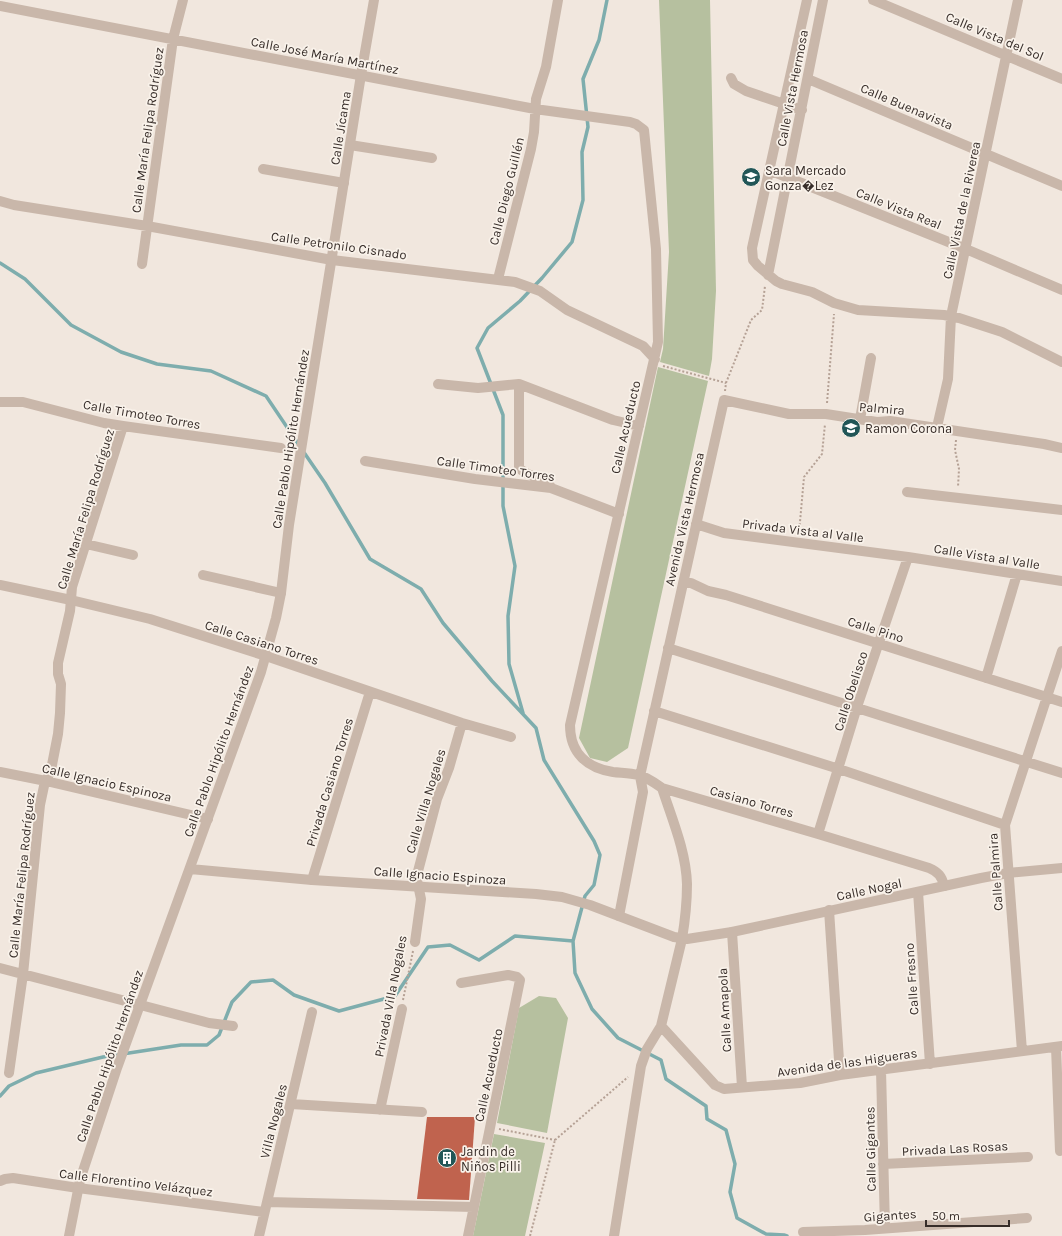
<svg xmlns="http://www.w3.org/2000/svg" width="1062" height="1236" font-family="Karla,sans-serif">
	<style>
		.green { fill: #b6c09f }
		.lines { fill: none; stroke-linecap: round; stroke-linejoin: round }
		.stream { stroke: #7eadad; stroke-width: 3.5 }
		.building { fill: #c0634e }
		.path { stroke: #b5a195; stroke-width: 2; stroke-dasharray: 2 2; stroke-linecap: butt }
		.minor { stroke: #c9b7aa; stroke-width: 10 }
		.tertiary { stroke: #c9b7aa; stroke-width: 10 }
		.labels { text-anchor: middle; stroke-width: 3.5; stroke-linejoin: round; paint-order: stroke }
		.street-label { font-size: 13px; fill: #372d29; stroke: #f9f2ea }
		.poi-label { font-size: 13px; fill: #372d29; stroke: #f9f2ea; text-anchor: start }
	</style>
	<rect width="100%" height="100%" fill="#f1e7de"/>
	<!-- green -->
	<path class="green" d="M 659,0 L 710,0 L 716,291 L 712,359 L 709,376 L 660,362 L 663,349 L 669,252 Z
		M 658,367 L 708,381 L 628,748 L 607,762 L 590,758 L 579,738 Z
		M 539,996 L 556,998 L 568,1018 L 547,1133 L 497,1123 L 519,1008 Z
		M 494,1134 L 545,1143 L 525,1236 L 473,1236 Z"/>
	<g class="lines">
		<!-- stream -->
		<path class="stream" d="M 0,263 L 25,279 L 71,325 L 121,352 L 157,364 L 211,371 L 266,396 L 299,445
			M 303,451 L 325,483 L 370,559 L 421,589 L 443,623 L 492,681 L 536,728 L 544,760 L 594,841 L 600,855 L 594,885 L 585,896 L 573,941 L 575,973 L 592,1009 L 618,1038 L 661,1060 L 666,1079 L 706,1106 L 707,1119 L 726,1130 L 735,1164 L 730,1192 L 737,1218 L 766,1234 L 784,1235 L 787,1236
			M 523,713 L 509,664 L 508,616 L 515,566 L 503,506 L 503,415 L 477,348 L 488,328 L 520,301 L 542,278 L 572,242 L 583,200 L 582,152 L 588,127 L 583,79 L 599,40 L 607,0
			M 0,1096 L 9,1086 L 36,1073 L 103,1057 L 181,1045 L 207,1045 L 219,1035 L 232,1002 L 251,982 L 273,980 L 294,995 L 339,1011 L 395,996 L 428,947 L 450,945 L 479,960 L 515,936 L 573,941"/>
	</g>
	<!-- building -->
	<path class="building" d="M 427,1117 L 475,1117 L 469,1200 L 417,1199 Z"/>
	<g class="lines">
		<!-- path -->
		<path class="path" d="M 663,366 L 726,383
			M 725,391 L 726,383 L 751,320 L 762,310 L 765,286
			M 827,403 L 834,314
			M 956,440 L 955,450 L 959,469 L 958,487
			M 799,533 L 804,477 L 822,454 L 825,424
			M 403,1000 L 413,951
			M 499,1129 L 555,1140
			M 555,1140 L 628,1077
			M 530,1236 L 555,1140"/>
		<!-- minor -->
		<path class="minor" d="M 807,0 L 752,248 L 753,260 L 758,266 L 776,281 L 782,284 L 812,292 L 834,303 L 858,310 L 944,315 L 959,318 L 1002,332 L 1062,362
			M 873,0 L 1062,79
			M 0,6 L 535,109 L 630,122 L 636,124 L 644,130 L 656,249 L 658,342 L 570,725 C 570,753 587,768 613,772 C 621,773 630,773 638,775 C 647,777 655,783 662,788 L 818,834 L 929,868 C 938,872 942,876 944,886
			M 731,78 L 734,84 L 746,91 L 802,110
			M 808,79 L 1062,186
			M 350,145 L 432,158
			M 263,169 L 344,183
			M 769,170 L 966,249 L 1062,290
			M 0,201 L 14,205 L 147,226 L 332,260 L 515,282 L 540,291 L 567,310 L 643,346 L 655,359
			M 142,264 L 173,39 L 183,0
			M 768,275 L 823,0
			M 498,279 L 531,149 L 534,132 L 536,99 L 546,67 L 558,0
			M 438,384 L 478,388 L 519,384 L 613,420 L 639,426
			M 519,384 L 519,467 C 525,477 542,475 551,487
			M 0,402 L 23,402 L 104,423 L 123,426 L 281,448
			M 860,419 L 871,358
			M 937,427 L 948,379 L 951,316 L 1018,0
			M 365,461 L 475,479 L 551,488 L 619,514
			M 907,492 L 1062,510
			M 696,524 L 724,533 L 908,557 L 1062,581
			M 86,544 L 133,555
			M 203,575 L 281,593
			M 683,583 L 691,583 L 708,591 L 726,595 L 1062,702
			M 668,648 L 1062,773
			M 266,656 L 462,723 L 511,737
			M 986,678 L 1017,574
			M 654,711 L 839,769 L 1005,825
			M 0,772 L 46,781 L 208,819
			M 818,834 L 857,707 L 908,557
			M 312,880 L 370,692
			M 918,892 L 930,1064
			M 829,910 L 840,1075
			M 619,916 L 643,792 L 640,776 L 724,400 L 789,414 L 826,414 L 877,422 L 890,421 L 1044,444 L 1062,448
			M 732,932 L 742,1087
			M 415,942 L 421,899 L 417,880 L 417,875 L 437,799 L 449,768 L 462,723
			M 0,968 L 209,1023 L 233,1026
			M 461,983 L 508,975 L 517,977 L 520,980 L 468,1236
			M 661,1026 L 715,1085 L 724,1089 L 800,1083 L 840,1075 L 1062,1046
			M 1056,1047 L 1060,1151
			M 1022,1051 L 1005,825 L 1062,651
			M 881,1070 L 885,1228
			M 9,1073 L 23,974 L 40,805 L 44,786 L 51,770 L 58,734 L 60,713 L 61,684 L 58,674 L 58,663 L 70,611 L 72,587 L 123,426
			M 291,1104 L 422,1112
			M 380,1110 L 402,1009
			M 883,1164 L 1028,1157
			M 0,1181 L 5,1179 L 13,1178 L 78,1188 L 264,1212
			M 267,1202 L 474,1207
			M 803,1232 L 865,1230 L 1027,1218
			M 259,1236 L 312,1012
			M 614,1236 L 641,1066 L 647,1049 L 661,1026 L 682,939 C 685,921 687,902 687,884 C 686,851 672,819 662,788"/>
		<!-- tertiary -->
		<path class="tertiary" d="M 0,585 L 71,600 L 150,619 L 266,656
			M 190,869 L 312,880 L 536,894 L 562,897 L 590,905 L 674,937 L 687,939 L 732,932 L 981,878 L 1008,873 L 1062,868
			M 69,1236 L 80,1180 L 117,1068 L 261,672 L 276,618 L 281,593 L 289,525 L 361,75 L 374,0"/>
	</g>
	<!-- icons -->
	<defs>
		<g id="school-disc" transform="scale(1)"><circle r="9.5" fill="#215657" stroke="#f9f2ea"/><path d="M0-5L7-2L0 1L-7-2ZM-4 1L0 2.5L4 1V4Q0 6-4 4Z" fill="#fff"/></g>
		<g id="building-disc" transform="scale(1)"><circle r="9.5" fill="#215657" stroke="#f9f2ea"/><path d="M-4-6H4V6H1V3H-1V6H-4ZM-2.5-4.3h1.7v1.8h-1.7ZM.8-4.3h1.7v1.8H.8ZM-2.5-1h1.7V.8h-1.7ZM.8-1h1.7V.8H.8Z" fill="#fff"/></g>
	</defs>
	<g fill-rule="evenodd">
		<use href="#school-disc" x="751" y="177"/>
		<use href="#school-disc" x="851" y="428"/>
		<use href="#building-disc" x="447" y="1158"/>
	</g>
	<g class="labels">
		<!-- street labels -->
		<g class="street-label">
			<text transform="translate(995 36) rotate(23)" y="5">Calle Vista del Sol</text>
			<text transform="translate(325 55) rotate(11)" y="5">Calle José María Martínez</text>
			<text transform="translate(792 88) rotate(-79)" y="5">Calle Vista Hermosa</text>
			<text transform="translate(907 106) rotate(23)" y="5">Calle Buenavista</text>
			<text transform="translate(340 128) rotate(-81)" y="5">Calle Jícama</text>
			<text transform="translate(147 130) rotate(-82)" y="5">Calle María Felipa Rodríguez</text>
			<text transform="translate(506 191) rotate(-76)" y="5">Calle Diego Guillén</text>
			<text transform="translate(899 208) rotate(22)" y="5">Calle Vista Real</text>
			<text transform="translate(961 210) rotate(-78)" y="5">Calle Vista de la Riverea</text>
			<text transform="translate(339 245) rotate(8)" y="5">Calle Petronilo Cisnado</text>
			<text transform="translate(882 408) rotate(5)" y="5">Palmira</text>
			<text transform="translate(142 414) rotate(10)" y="5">Calle Timoteo Torres</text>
			<text transform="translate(625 427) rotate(-77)" y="5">Calle Acueducto</text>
			<text transform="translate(290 439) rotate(-81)" y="5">Calle Pablo Hipólito Hernández</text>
			<text transform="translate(496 468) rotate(8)" y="5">Calle Timoteo Torres</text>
			<text transform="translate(85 509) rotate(-73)" y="5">Calle María Felipa Rodríguez</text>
			<text transform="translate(684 519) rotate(-77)" y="5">Avenida Vista Hermosa</text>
			<text transform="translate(803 530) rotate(7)" y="5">Privada Vista al Valle</text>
			<text transform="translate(987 556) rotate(9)" y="5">Calle Vista al Valle</text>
			<text transform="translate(876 629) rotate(18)" y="5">Calle Pino</text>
			<text transform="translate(262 642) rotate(18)" y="5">Calle Casiano Torres</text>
			<text transform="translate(850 691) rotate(-72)" y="5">Calle Obelisco</text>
			<text transform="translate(218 751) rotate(-70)" y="5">Calle Pablo Hipólito Hernández</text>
			<text transform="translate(107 782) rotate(13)" y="5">Calle Ignacio Espinoza</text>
			<text transform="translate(329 782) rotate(-73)" y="5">Privada Casiano Torres</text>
			<text transform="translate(425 801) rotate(-73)" y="5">Calle Villa Nogales</text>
			<text transform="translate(752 801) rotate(16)" y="5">Casiano Torres</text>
			<text transform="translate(995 872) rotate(-94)" y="5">Calle Palmira</text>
			<text transform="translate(21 875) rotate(-84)" y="5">Calle María Felipa Rodríguez</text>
			<text transform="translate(440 875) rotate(4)" y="5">Calle Ignacio Espinoza</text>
			<text transform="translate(869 889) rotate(-12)" y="5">Calle Nogal</text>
			<text transform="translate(911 979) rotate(-94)" y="5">Calle Fresno</text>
			<text transform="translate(390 996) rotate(-79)" y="5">Privada Villa Nogales</text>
			<text transform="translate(724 1010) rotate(-93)" y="5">Calle Amapola</text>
			<text transform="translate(109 1056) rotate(-71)" y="5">Calle Pablo Hipólito Hernández</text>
			<text transform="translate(847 1062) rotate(-8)" y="5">Avenida de las Higueras</text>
			<text transform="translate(488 1075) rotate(-78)" y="5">Calle Acueducto</text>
			<text transform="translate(273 1121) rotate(-76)" y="5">Villa Nogales</text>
			<text transform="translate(955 1148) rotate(-3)" y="5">Privada Las Rosas</text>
			<text transform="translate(870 1149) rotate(-91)" y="5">Calle Gigantes</text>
			<text transform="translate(136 1182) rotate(7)" y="5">Calle Florentino Velázquez</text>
			<text transform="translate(890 1215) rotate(-4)" y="5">Gigantes</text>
		</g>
		<!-- poi labels -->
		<g class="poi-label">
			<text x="765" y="175">Sara Mercado<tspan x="765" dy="15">Gonza�Lez</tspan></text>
			<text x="865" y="433">Ramon Corona</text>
			<text x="461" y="1156">Jardin de<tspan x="461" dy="15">Niños Pilli</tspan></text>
		</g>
	</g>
	<!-- scale -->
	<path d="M926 1220v6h83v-6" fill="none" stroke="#372d29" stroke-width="2"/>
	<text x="932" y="1220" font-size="12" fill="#372d29" stroke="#f9f2ea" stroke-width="3" paint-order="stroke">50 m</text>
</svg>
